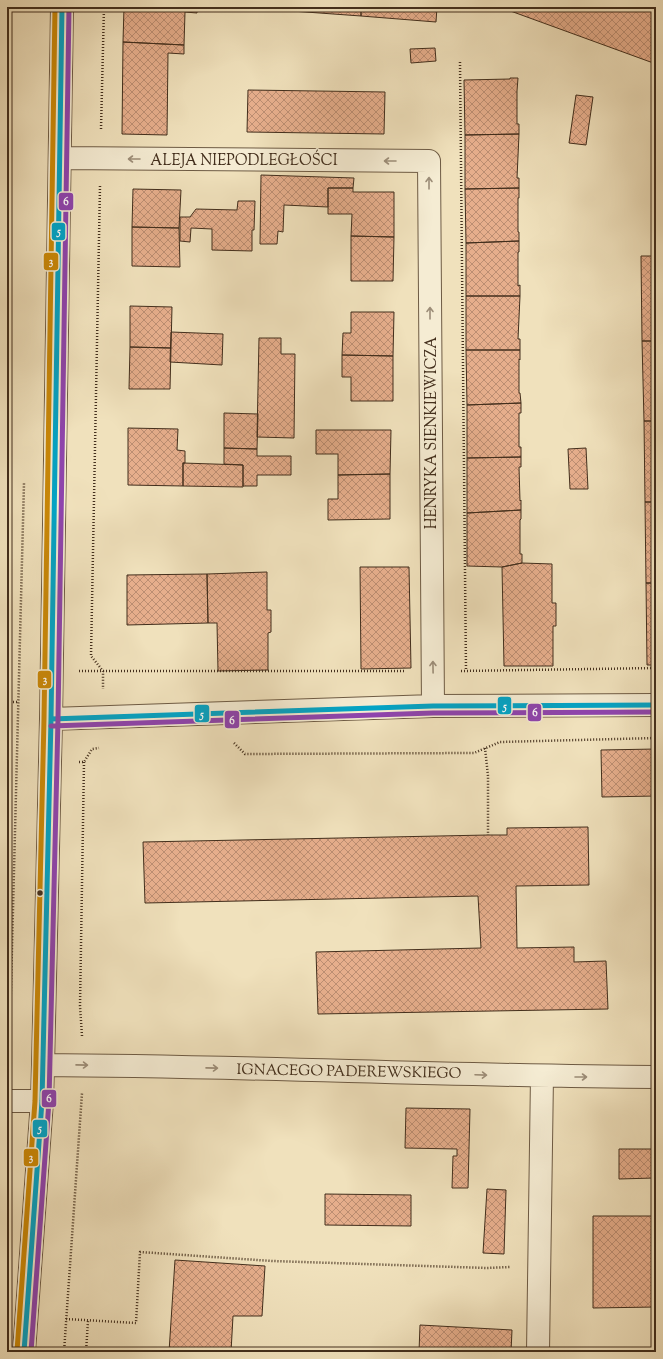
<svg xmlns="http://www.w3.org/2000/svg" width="663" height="1359" font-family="'Sorts Mill Goudy',serif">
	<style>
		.building { fill: url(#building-cross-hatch); stroke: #422e1c }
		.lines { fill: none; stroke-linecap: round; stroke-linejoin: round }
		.minor-casing { stroke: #6e5b44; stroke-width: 24 }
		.path { stroke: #422e1c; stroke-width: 2.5; stroke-dasharray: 1 2; stroke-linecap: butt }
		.minor { stroke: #f5ecd3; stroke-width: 22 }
		.bus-1-casing { stroke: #f5ecd3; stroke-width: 8 }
		.bus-2-casing { stroke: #f5ecd3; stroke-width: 8 }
		.bus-3-casing { stroke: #f5ecd3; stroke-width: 8 }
		.bus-1 { stroke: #03a3c5; stroke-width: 5 }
		.bus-2 { stroke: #8e44ad; stroke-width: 5 }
		.bus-3 { stroke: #ca8807; stroke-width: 5 }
		.oneway { stroke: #9c8d78 }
		.bus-dot { fill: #422e1c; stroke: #f5ecd3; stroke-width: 1.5 }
		.labels { text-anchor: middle; stroke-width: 3; stroke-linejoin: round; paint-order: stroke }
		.street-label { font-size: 15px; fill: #422e1c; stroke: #f5ecd3 }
		.line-badge { stroke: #f5ecd3; stroke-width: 1.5 }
		.badge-label { font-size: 11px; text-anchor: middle; font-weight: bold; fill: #fff }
	</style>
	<defs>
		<pattern id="building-cross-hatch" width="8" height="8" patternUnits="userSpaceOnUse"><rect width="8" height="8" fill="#e6ae8c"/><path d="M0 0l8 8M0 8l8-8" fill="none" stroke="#bc8e72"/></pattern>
	</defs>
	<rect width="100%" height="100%" fill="#f0e1bc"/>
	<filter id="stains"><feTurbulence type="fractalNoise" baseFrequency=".005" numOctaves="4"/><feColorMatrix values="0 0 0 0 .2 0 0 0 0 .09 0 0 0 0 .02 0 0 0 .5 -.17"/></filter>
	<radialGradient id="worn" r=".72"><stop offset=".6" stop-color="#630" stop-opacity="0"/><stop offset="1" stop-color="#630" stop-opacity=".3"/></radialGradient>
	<!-- building -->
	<path class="building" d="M 124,7 L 197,7 L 197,13 L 185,12 L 184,45 L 123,42 Z
		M 279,7 L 361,7 L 361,16 L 278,10 Z
		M 361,7 L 437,7 L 436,22 L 361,16 Z
		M 506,7 L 656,7 L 656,64 L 505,9 Z
		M 123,42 L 184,45 L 184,54 L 168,53 L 167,135 L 122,134 Z
		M 435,48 L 436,61 L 411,63 L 410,49 Z
		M 510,78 L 518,78 L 517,91 L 517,124 L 519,124 L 519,134 L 465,135 L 464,80 L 510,79 Z
		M 248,90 L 385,92 L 384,134 L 247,132 Z
		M 576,95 L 593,97 L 586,145 L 569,143 Z
		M 519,134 L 517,178 L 519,178 L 519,188 L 465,189 L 465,135 Z
		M 261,175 L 354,178 L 353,188 L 328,188 L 328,207 L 284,205 L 283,232 L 278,231 L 277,244 L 260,244 Z
		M 328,188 L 353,188 L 353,192 L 394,192 L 394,237 L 351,236 L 352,214 L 328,214 Z
		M 519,188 L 519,198 L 518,198 L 518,232 L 519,232 L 519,241 L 466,243 L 465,189 Z
		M 133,189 L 181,190 L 179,228 L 132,227 Z
		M 238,201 L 255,201 L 254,230 L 252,230 L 252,251 L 212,250 L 212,229 L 191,228 L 190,242 L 180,241 L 180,217 L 190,217 L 196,209 L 237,210 Z
		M 132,227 L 179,228 L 180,267 L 132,266 Z
		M 351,236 L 394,237 L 393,281 L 351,281 Z
		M 519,241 L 519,252 L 518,252 L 518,286 L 520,285 L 520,296 L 466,296 L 466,243 Z
		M 641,256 L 656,256 L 656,341 L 642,341 Z
		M 466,296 L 520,296 L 518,339 L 520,339 L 520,350 L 466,350 Z
		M 130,306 L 172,307 L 171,348 L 130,347 Z
		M 351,312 L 394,312 L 393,356 L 342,355 L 343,333 L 351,333 Z
		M 171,332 L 223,334 L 222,365 L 170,362 Z
		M 259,338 L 281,338 L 281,354 L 295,354 L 294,438 L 257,437 Z
		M 642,341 L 656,341 L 656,421 L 644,421 Z
		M 130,347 L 171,348 L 170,389 L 129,389 Z
		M 466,350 L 520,350 L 520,360 L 519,359 L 519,393 L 520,393 L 521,403 L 467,405 Z
		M 342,355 L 393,356 L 393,401 L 351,401 L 351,377 L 342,377 Z
		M 521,403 L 521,413 L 519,413 L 519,447 L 521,447 L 521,457 L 467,458 L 467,405 Z
		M 224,413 L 258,414 L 257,449 L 224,448 Z
		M 644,421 L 656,421 L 656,502 L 645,502 Z
		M 128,428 L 178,429 L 177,450 L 185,451 L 185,463 L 183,463 L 183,486 L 128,485 Z
		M 316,430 L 391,430 L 390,474 L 338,475 L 338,454 L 316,454 Z
		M 224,448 L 257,449 L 257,456 L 291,456 L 291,475 L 257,475 L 257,486 L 243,486 L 243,465 L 224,464 Z
		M 586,448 L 588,489 L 570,489 L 568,449 Z
		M 521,457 L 521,467 L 519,467 L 520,501 L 521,500 L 521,510 L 467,513 L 467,458 Z
		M 183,463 L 243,465 L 243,487 L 183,486 Z
		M 390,474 L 390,519 L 328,520 L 328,499 L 338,499 L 338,475 Z
		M 645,502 L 656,502 L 656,583 L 646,583 Z
		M 521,510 L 521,519 L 520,520 L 520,554 L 522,554 L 522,563 L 502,567 L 467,566 L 467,513 Z
		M 522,563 L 552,564 L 552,603 L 556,603 L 556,626 L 553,626 L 553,666 L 504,666 L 502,567 Z
		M 360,567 L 409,567 L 411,668 L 361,669 Z
		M 267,572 L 267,610 L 271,610 L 271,632 L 268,633 L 268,670 L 218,671 L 217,623 L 208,623 L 207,574 Z
		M 207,574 L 208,623 L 127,625 L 127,575 Z
		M 646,583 L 656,583 L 656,665 L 647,665 Z
		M 656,749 L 656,796 L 602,797 L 601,750 Z
		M 588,827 L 589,885 L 516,886 L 517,948 L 574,947 L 574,962 L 606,961 L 608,1009 L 318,1014 L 316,952 L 481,948 L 478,896 L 145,903 L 143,842 L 488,835 L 507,835 L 507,828 Z
		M 406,1108 L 470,1109 L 468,1188 L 452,1188 L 453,1156 L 457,1156 L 457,1149 L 405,1148 Z
		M 619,1149 L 653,1149 L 654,1178 L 619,1179 Z
		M 487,1189 L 506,1190 L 504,1254 L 483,1253 Z
		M 325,1194 L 411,1195 L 411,1226 L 325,1225 Z
		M 593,1216 L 655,1216 L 655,1307 L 593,1308 Z
		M 175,1260 L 265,1266 L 262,1316 L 233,1316 L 231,1352 L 169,1352 Z
		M 420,1325 L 512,1330 L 511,1352 L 419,1352 Z"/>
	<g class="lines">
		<!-- minor casing -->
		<g class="minor-casing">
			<path id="minor" d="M 60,158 L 429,161 L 433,706
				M 51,719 L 433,706 L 656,705
				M 43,1065 C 247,1066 451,1076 656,1077
				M 7,1101 L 42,1101
				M 24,1352 L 42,1101 L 43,1065 L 51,719 L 62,7
				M 538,1352 L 542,1076"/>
		</g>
		<!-- path -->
		<path class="path" d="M 460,62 L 466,671
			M 101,129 L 104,7
			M 100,186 L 91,656 L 103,671 L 103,689
			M 79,671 L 404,671
			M 461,671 L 656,668
			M 7,702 L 18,702
			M 234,743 L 245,754 L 474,753 L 500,742 L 656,738
			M 485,748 L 488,776 L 488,835
			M 79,762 L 84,762 L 92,749 L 99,748
			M 82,1036 L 80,1006 L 84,762
			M 7,1072 L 9,1064 L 24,483
			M 66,1319 L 136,1323 L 140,1252 L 272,1261 L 487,1268 L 511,1267
			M 64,1352 L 82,1093
			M 86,1352 L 88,1321"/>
		<!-- minor -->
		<use href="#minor" class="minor"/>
		<!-- bus-1 casing -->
		<g class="bus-1-casing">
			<path id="bus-1" d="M 51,719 L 433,706 L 656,705
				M 24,1352 L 42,1101 L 51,719 L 62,7"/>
		</g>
		<!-- bus-2 casing -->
		<g class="bus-2-casing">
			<path id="bus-2" d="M 51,726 L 433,713 L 656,712
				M 31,1352 L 49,1101 L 58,719 L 69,7"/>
		</g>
		<!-- bus-3 casing -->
		<g class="bus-3-casing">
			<path id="bus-3" d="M 17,1351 L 35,1101 L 44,719 L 55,7"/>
		</g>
		<!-- bus-1 -->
		<use href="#bus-1" class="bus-1"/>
		<!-- bus-2 -->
		<use href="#bus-2" class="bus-2"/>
		<!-- bus-3 -->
		<use href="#bus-3" class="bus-3"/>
	</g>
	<!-- one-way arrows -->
	<defs><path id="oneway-shaft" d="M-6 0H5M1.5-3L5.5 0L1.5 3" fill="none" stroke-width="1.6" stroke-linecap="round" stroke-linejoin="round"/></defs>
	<g class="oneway">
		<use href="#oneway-shaft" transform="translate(134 159) rotate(-180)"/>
		<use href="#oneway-shaft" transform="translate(390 161) rotate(-180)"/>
		<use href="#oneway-shaft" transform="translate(429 183) rotate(-90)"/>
		<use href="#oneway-shaft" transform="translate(430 313) rotate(-90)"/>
		<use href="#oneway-shaft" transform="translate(433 667) rotate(-91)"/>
		<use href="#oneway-shaft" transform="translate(82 1065) rotate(1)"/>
		<use href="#oneway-shaft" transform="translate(212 1068) rotate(1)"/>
		<use href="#oneway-shaft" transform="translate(481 1075) rotate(2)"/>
		<use href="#oneway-shaft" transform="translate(581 1077)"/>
	</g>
	<!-- markers -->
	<circle class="bus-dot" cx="40" cy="893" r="3.5"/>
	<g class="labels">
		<!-- street labels -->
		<g class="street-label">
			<text x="244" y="165">ALEJA NIEPODLEGŁOŚCI</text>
			<text transform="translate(431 433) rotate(-90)" y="5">HENRYKA SIENKIEWICZA</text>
			<text transform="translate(349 1071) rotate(1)" y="5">IGNACEGO PADEREWSKIEGO</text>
		</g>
	</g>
	<g class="line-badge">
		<rect x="58" y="192" width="16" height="19" rx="4" fill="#8e44ad"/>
		<rect x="51" y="222" width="15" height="19" rx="4" fill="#03a3c5"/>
		<rect x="43" y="252" width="16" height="19" rx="4" fill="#ca8807"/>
		<rect x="37" y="670" width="15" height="19" rx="4" fill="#ca8807"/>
		<rect x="497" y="696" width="15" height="19" rx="4" fill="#03a3c5"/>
		<rect x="527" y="703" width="15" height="19" rx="4" fill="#8e44ad"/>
		<rect x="194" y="704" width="16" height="19" rx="4" fill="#03a3c5"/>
		<rect x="224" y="710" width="16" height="19" rx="4" fill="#8e44ad"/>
		<rect x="41" y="1089" width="16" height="19" rx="4" fill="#8e44ad"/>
		<rect x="32" y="1119" width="16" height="19" rx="4" fill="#03a3c5"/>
		<rect x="23" y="1148" width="16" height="19" rx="4" fill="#ca8807"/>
	</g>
	<g class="badge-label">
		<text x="66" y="205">6</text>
		<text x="59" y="235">5</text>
		<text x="51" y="265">3</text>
		<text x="45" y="683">3</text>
		<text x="505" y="710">5</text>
		<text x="535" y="716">6</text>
		<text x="202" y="718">5</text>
		<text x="232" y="724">6</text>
		<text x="49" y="1102">6</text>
		<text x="40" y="1132">5</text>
		<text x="31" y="1161">3</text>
	</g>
	<!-- margin -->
	<rect width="663" height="1359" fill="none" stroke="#f0e1bc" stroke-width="24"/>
	<rect x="8" y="8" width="647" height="1343" fill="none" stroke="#422e1c" stroke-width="2"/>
	<rect x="12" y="12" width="639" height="1335" fill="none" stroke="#422e1c"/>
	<rect width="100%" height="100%" filter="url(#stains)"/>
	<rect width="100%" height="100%" fill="url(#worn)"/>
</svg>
